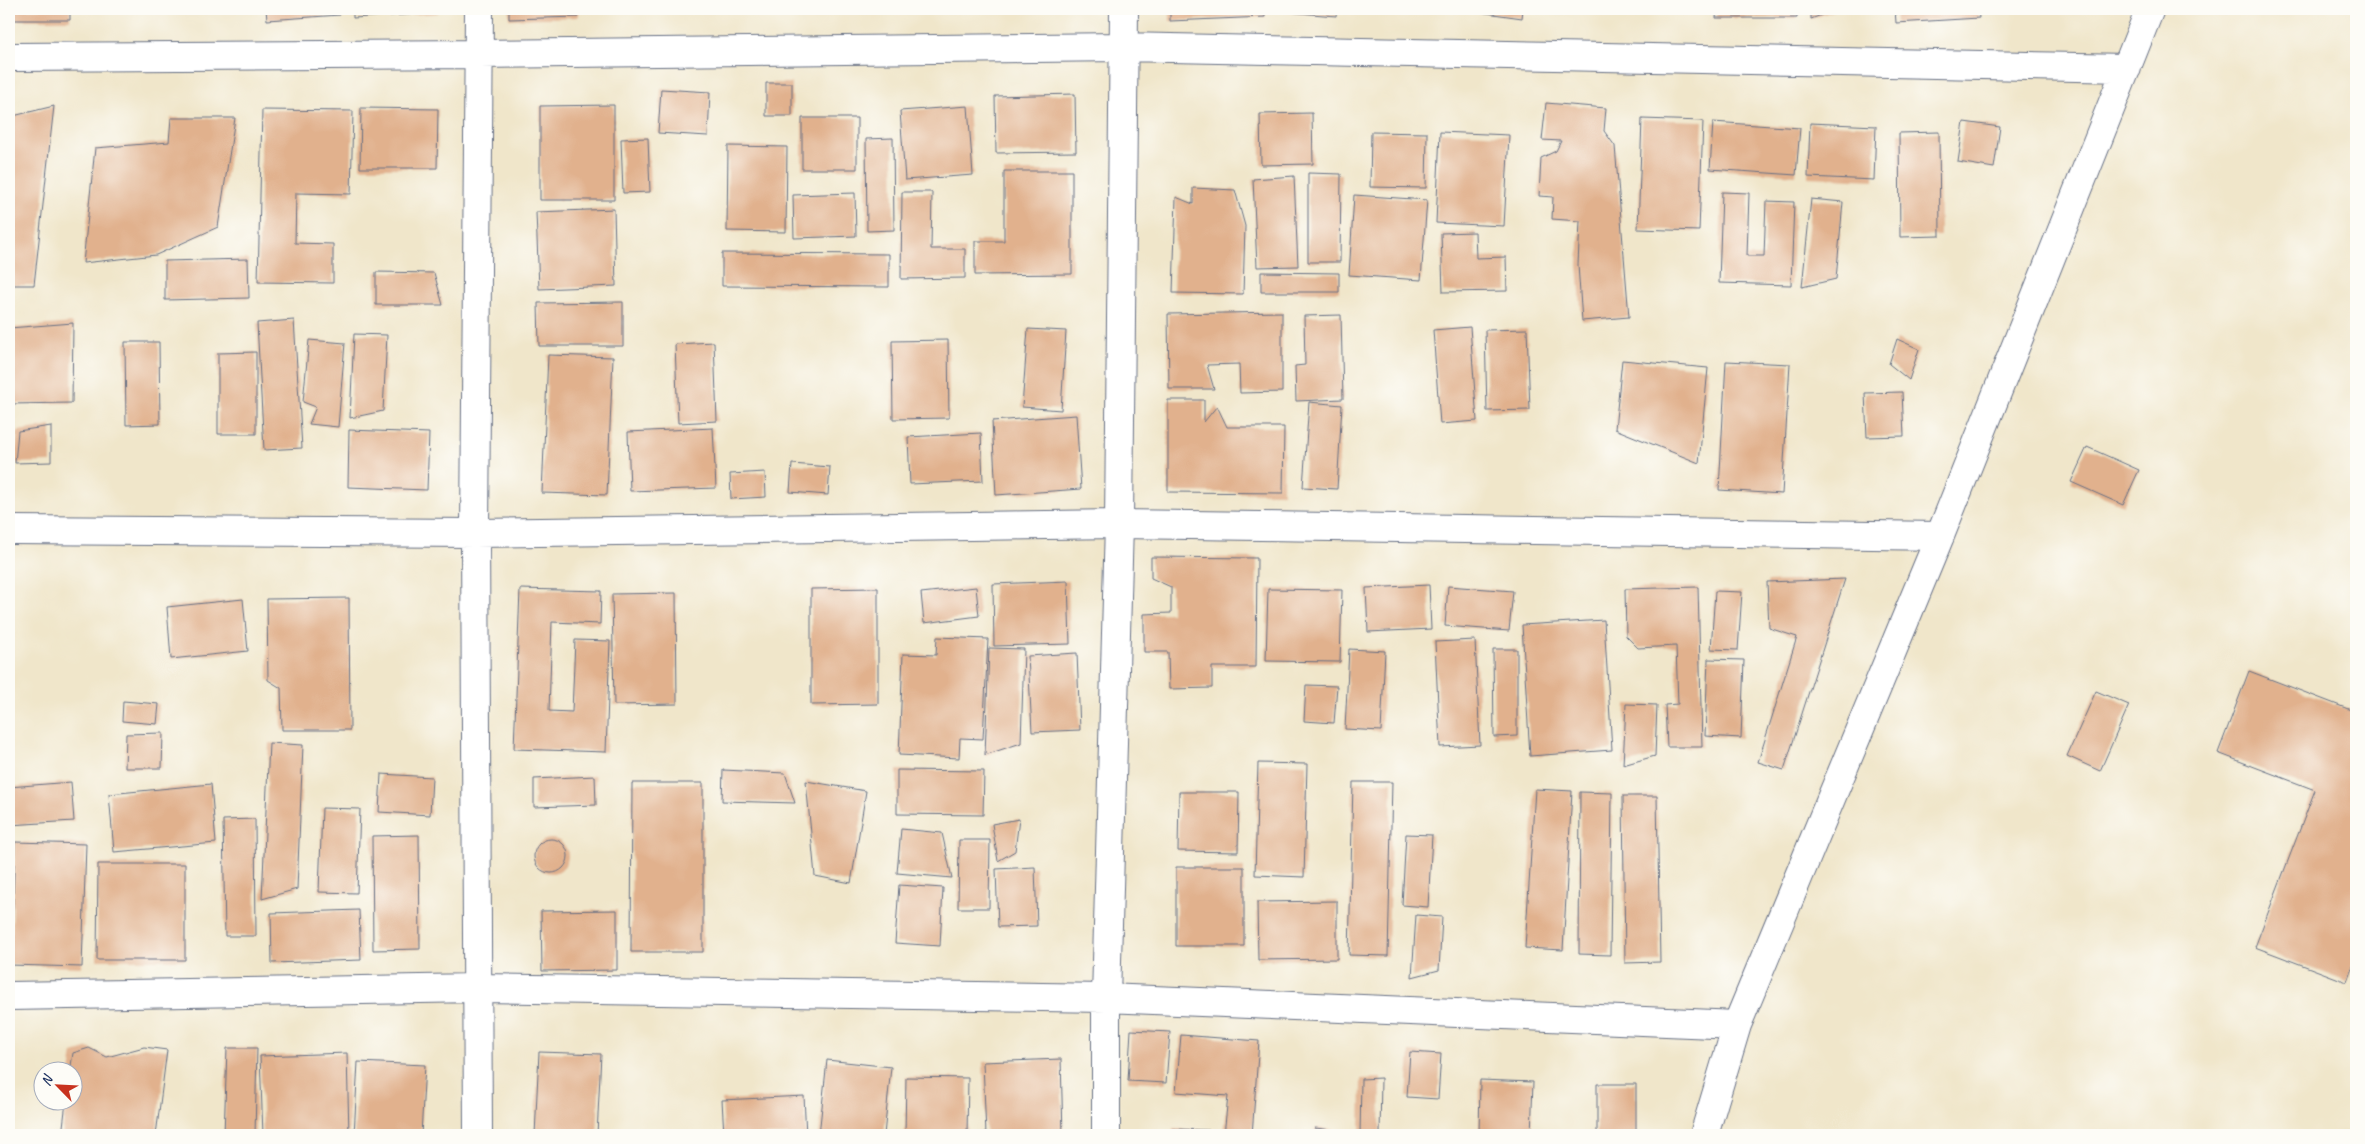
<svg xmlns="http://www.w3.org/2000/svg" width="2365" height="1144" font-family="Caveat,sans-serif">
	<style>
		.building { fill: #e1b18d }
		.lines { fill: none; stroke-linecap: round; stroke-linejoin: round }
		.minor-casing { stroke: #666f84; stroke-width: 30 }
		.minor { stroke: #fff; stroke-width: 28 }
	</style>
	<rect width="100%" height="100%" fill="#fdfcf7"/>
	<filter id="ink" filterUnits="userSpaceOnUse"><feTurbulence type="fractalNoise" baseFrequency=".02" numOctaves="2"/><feDisplacementMap in="SourceGraphic" scale="10" xChannelSelector="R" yChannelSelector="G"/><feConvolveMatrix kernelMatrix="1 2 1 2 8 2 1 2 1" color-interpolation-filters="sRGB"/></filter>
	<filter id="wash" filterUnits="userSpaceOnUse"><feTurbulence type="fractalNoise" baseFrequency=".0096" numOctaves="4" result="noise"/><feDisplacementMap in="SourceGraphic" scale="20" xChannelSelector="R" yChannelSelector="G"/><feGaussianBlur stdDeviation="1.12" result="paint"/><feColorMatrix in="noise" values="0 0 0 0 0 0 0 0 0 0 0 0 0 0 0 0 0 1.4 0 .05"/><feComposite in="paint" operator="in"/></filter>
	<g filter="url(#wash)">
		<rect width="100%" height="100%" fill="#f0e6ca"/>
		<g id="blocks">
			<!-- building -->
			<path class="building" d="M 9,9 L 70,9 L 70,20 L 9,20 Z
				M 266,9 L 340,9 L 340,15 L 267,20 Z
				M 353,9 L 437,9 L 438,13 L 353,18 Z
				M 509,9 L 578,9 L 578,17 L 509,19 Z
				M 1170,9 L 1265,9 L 1265,17 L 1170,21 Z
				M 1287,9 L 1337,9 L 1336,16 L 1287,12 Z
				M 1458,9 L 1523,9 L 1522,18 Z
				M 1717,9 L 1797,9 L 1797,18 L 1716,18 Z
				M 1811,9 L 1837,9 L 1811,19 Z
				M 1895,9 L 1978,9 L 1979,18 L 1896,23 Z
				M 766,83 L 792,83 L 792,116 L 766,116 Z
				M 661,89 L 710,92 L 708,136 L 658,133 Z
				M 1075,94 L 1076,152 L 996,153 L 995,96 Z
				M 1546,103 L 1606,108 L 1604,131 L 1615,146 L 1629,317 L 1582,321 L 1578,265 L 1580,221 L 1552,219 L 1553,197 L 1539,196 L 1541,158 L 1556,151 L 1561,141 L 1542,140 Z
				M 614,105 L 614,200 L 540,200 L 540,106 Z
				M 54,106 L 34,285 L 9,285 L 9,117 Z
				M 968,106 L 973,175 L 905,180 L 900,111 Z
				M 361,108 L 438,109 L 437,168 L 360,168 Z
				M 262,110 L 353,111 L 351,194 L 296,193 L 295,243 L 333,244 L 333,283 L 258,282 Z
				M 1312,113 L 1313,164 L 1261,165 L 1260,114 Z
				M 171,118 L 235,118 L 218,227 L 156,255 L 83,263 L 95,148 L 169,142 Z
				M 802,118 L 857,118 L 857,169 L 802,169 Z
				M 1642,119 L 1703,121 L 1699,231 L 1638,229 Z
				M 1713,122 L 1800,128 L 1796,175 L 1710,169 Z
				M 1964,122 L 2000,127 L 1994,168 L 1958,162 Z
				M 1810,123 L 1876,126 L 1874,180 L 1808,177 Z
				M 1371,132 L 1427,133 L 1426,188 L 1370,187 Z
				M 1440,132 L 1509,135 L 1504,226 L 1436,223 Z
				M 1939,132 L 1940,236 L 1900,237 L 1899,133 Z
				M 648,138 L 650,192 L 623,193 L 621,139 Z
				M 893,138 L 894,230 L 867,231 L 866,139 Z
				M 728,146 L 787,147 L 786,232 L 727,231 Z
				M 1004,171 L 1072,171 L 1072,274 L 975,275 L 975,241 L 1004,241 Z
				M 1308,173 L 1341,174 L 1340,262 L 1308,262 Z
				M 1294,176 L 1298,266 L 1257,267 L 1253,179 Z
				M 1193,188 L 1235,190 L 1245,226 L 1243,294 L 1173,293 L 1176,197 L 1193,204 Z
				M 902,192 L 932,192 L 931,249 L 965,249 L 965,278 L 901,279 Z
				M 1722,192 L 1749,193 L 1747,256 L 1764,256 L 1766,201 L 1794,202 L 1791,285 L 1719,283 Z
				M 855,193 L 856,236 L 794,238 L 793,195 Z
				M 1354,195 L 1427,200 L 1421,280 L 1349,275 Z
				M 1811,199 L 1843,202 L 1836,279 L 1802,287 Z
				M 614,209 L 616,286 L 539,289 L 536,212 Z
				M 1475,232 L 1476,258 L 1506,257 L 1507,291 L 1443,292 L 1441,233 Z
				M 722,253 L 889,254 L 889,287 L 722,286 Z
				M 248,259 L 249,298 L 165,300 L 165,261 Z
				M 376,272 L 434,273 L 443,305 L 376,305 Z
				M 1261,272 L 1339,273 L 1339,292 L 1261,292 Z
				M 623,302 L 623,346 L 539,346 L 538,303 Z
				M 1282,312 L 1282,392 L 1240,393 L 1239,364 L 1207,365 L 1214,389 L 1169,389 L 1168,314 Z
				M 1341,315 L 1343,399 L 1296,401 L 1295,366 L 1305,365 L 1304,316 Z
				M 294,320 L 302,448 L 264,450 L 257,323 Z
				M 73,323 L 72,403 L 9,404 L 9,328 Z
				M 1470,327 L 1477,421 L 1440,424 L 1433,330 Z
				M 1028,329 L 1066,331 L 1061,410 L 1022,407 Z
				M 1527,329 L 1530,410 L 1487,411 L 1485,330 Z
				M 354,334 L 387,335 L 383,411 L 350,418 Z
				M 1897,339 L 1919,349 L 1909,380 L 1889,364 Z
				M 309,340 L 345,343 L 338,427 L 309,424 L 316,407 L 303,402 Z
				M 948,340 L 949,418 L 893,419 L 892,341 Z
				M 125,342 L 159,342 L 160,424 L 126,425 Z
				M 714,342 L 717,421 L 678,423 L 675,344 Z
				M 256,352 L 256,434 L 218,434 L 218,353 Z
				M 548,355 L 613,357 L 607,495 L 542,493 Z
				M 1622,360 L 1708,368 L 1699,463 L 1615,429 Z
				M 1726,361 L 1790,364 L 1782,494 L 1719,490 Z
				M 1902,392 L 1904,436 L 1867,437 L 1865,393 Z
				M 1168,400 L 1204,400 L 1204,422 L 1217,406 L 1227,427 L 1284,427 L 1283,493 L 1168,492 Z
				M 1309,402 L 1342,405 L 1337,489 L 1303,487 Z
				M 1076,415 L 1081,489 L 996,495 L 992,421 Z
				M 51,426 L 51,462 L 15,463 L 18,431 Z
				M 713,428 L 716,488 L 630,491 L 628,432 Z
				M 349,430 L 429,433 L 427,490 L 348,487 Z
				M 981,433 L 983,481 L 910,484 L 908,437 Z
				M 2087,447 L 2139,470 L 2123,505 L 2071,482 Z
				M 792,464 L 830,467 L 828,495 L 790,492 Z
				M 765,472 L 766,497 L 731,499 L 730,474 Z
				M 1151,557 L 1257,558 L 1256,667 L 1212,667 L 1212,688 L 1169,689 L 1168,652 L 1144,652 L 1144,614 L 1171,613 L 1171,587 L 1151,578 Z
				M 1845,579 L 1784,770 L 1758,762 L 1797,637 L 1769,628 L 1767,582 Z
				M 1068,581 L 1070,644 L 994,646 L 993,584 Z
				M 1429,585 L 1431,629 L 1368,632 L 1366,588 Z
				M 1448,586 L 1513,591 L 1509,631 L 1445,626 Z
				M 976,587 L 979,616 L 924,623 L 921,593 Z
				M 1698,587 L 1702,747 L 1667,747 L 1665,705 L 1678,704 L 1676,646 L 1638,648 L 1626,636 L 1625,589 Z
				M 878,588 L 878,704 L 811,705 L 811,589 Z
				M 520,589 L 601,591 L 600,624 L 552,622 L 549,711 L 572,712 L 575,640 L 610,641 L 606,752 L 514,749 Z
				M 1268,589 L 1342,590 L 1340,662 L 1266,661 Z
				M 1715,591 L 1742,592 L 1738,650 L 1711,649 Z
				M 676,593 L 677,704 L 614,705 L 612,594 Z
				M 349,598 L 350,730 L 282,730 L 281,688 L 268,680 L 267,599 Z
				M 243,599 L 248,651 L 171,659 L 167,607 Z
				M 1604,620 L 1612,750 L 1530,756 L 1522,625 Z
				M 937,637 L 988,639 L 983,739 L 960,738 L 959,758 L 899,755 L 903,654 L 936,655 Z
				M 1475,640 L 1480,745 L 1440,747 L 1435,642 Z
				M 989,648 L 1024,649 L 1021,743 L 985,755 Z
				M 1349,649 L 1385,651 L 1381,731 L 1345,729 Z
				M 1493,649 L 1517,649 L 1517,736 L 1494,737 Z
				M 1077,653 L 1080,730 L 1032,732 L 1028,656 Z
				M 1708,659 L 1744,660 L 1741,738 L 1705,736 Z
				M 2249,671 L 2356,712 L 2356,957 L 2347,982 L 2255,947 L 2315,790 L 2218,753 Z
				M 1306,685 L 1337,686 L 1334,723 L 1304,721 Z
				M 2096,691 L 2129,705 L 2100,771 L 2067,756 Z
				M 123,701 L 159,704 L 157,724 L 122,721 Z
				M 1626,704 L 1657,705 L 1655,756 L 1623,765 Z
				M 163,733 L 162,768 L 125,768 L 126,734 Z
				M 269,743 L 303,745 L 297,889 L 262,899 Z
				M 1258,763 L 1307,764 L 1304,877 L 1255,875 Z
				M 723,770 L 785,773 L 795,803 L 722,801 Z
				M 897,770 L 984,771 L 983,815 L 897,814 Z
				M 381,774 L 432,777 L 430,815 L 379,812 Z
				M 595,776 L 596,805 L 534,807 L 534,779 Z
				M 806,781 L 866,791 L 851,883 L 815,876 Z
				M 71,782 L 74,821 L 9,825 L 9,787 Z
				M 1353,782 L 1392,782 L 1388,956 L 1349,955 Z
				M 632,783 L 703,783 L 703,952 L 631,952 Z
				M 211,784 L 216,843 L 114,852 L 109,794 Z
				M 1535,789 L 1572,791 L 1563,950 L 1525,948 Z
				M 1179,792 L 1239,792 L 1238,852 L 1178,851 Z
				M 1580,792 L 1612,793 L 1610,955 L 1579,954 Z
				M 1623,796 L 1657,796 L 1660,962 L 1625,963 Z
				M 322,808 L 360,809 L 357,893 L 319,892 Z
				M 255,819 L 256,936 L 225,936 L 223,820 Z
				M 1019,819 L 1015,851 L 998,861 L 992,824 Z
				M 901,829 L 942,833 L 952,878 L 897,873 Z
				M 1406,834 L 1432,835 L 1428,907 L 1402,905 Z
				M 419,835 L 420,949 L 373,950 L 372,836 Z
				M534 856a17 17 0 1 1 34 0a17 17 0 1 1-34 0Z
				M 959,840 L 990,840 L 989,908 L 958,908 Z
				M 15,842 L 86,844 L 82,967 L 9,965 L 9,933 L 12,933 Z
				M 98,864 L 185,864 L 185,960 L 97,960 Z
				M 1035,867 L 1037,926 L 998,927 L 996,869 Z
				M 1176,867 L 1244,867 L 1244,946 L 1176,946 Z
				M 899,885 L 943,888 L 940,946 L 895,943 Z
				M 1337,901 L 1337,959 L 1258,960 L 1257,902 Z
				M 359,910 L 361,960 L 272,963 L 271,913 Z
				M 617,910 L 617,970 L 542,971 L 541,911 Z
				M 1416,915 L 1442,917 L 1439,970 L 1412,977 Z
				M 1131,1030 L 1170,1032 L 1166,1083 L 1128,1081 Z
				M 1181,1035 L 1259,1041 L 1252,1135 L 1224,1135 L 1228,1096 L 1176,1092 Z
				M 144,1047 L 167,1050 L 156,1135 L 62,1135 L 66,1102 L 72,1102 L 72,1072 L 70,1072 L 73,1053 L 89,1048 L 107,1057 Z
				M 227,1048 L 257,1048 L 255,1135 L 224,1135 Z
				M 539,1052 L 601,1054 L 597,1135 L 535,1135 Z
				M 1410,1052 L 1441,1054 L 1438,1099 L 1407,1097 Z
				M 347,1053 L 349,1135 L 263,1135 L 260,1056 Z
				M 1061,1059 L 1063,1135 L 986,1135 L 983,1062 Z
				M 827,1060 L 891,1067 L 884,1135 L 819,1135 Z
				M 358,1062 L 425,1065 L 421,1135 L 354,1135 Z
				M 906,1077 L 968,1078 L 967,1135 L 905,1135 Z
				M 1381,1078 L 1380,1135 L 1360,1135 L 1361,1079 Z
				M 1480,1080 L 1533,1082 L 1531,1135 L 1479,1135 Z
				M 1597,1084 L 1636,1084 L 1636,1135 L 1597,1135 Z
				M 804,1096 L 806,1135 L 724,1135 L 722,1100 Z
				M 1315,1128 L 1350,1132 L 1350,1135 L 1314,1135 Z
				M 1173,1129 L 1209,1130 L 1209,1135 L 1172,1135 Z"/>
		</g>
	</g>
	<g filter="url(#ink)">
		<use href="#blocks" fill-opacity="0" stroke="#666f84" stroke-width="1"/>
		<g class="lines">
			<!-- minor casing -->
			<g class="minor-casing">
				<path id="minor" d="M 9,57 L 480,54 L 1123,47 L 2127,68
					M 9,530 L 475,533 L 1119,524 L 1940,536
					M 9,996 L 477,988 L 1106,998 L 1737,1025
					M 478,1135 L 475,533 L 479,9
					M 1106,1135 L 1106,998 L 1119,524 L 1124,9
					M 1704,1135 L 1737,1025 L 1940,536 L 2150,9"/>
			</g>
			<!-- minor -->
			<use href="#minor" class="minor"/>
		</g>
	</g>
	<!-- margin -->
	<rect width="2365" height="1144" fill="none" stroke="#fdfcf7" stroke-width="30"/>
	<!-- north arrow -->
	<g transform="translate(58 1086) rotate(294)"><circle r="24" fill="#fdfcf7" stroke="#a3aaba"/>
	<path d="M0-4L9 19L0 12L-9 19Z" fill="#c8321e"/>
	<text y="-8" font-size="14" font-weight="bold" text-anchor="middle" fill="#1b2f5e">N</text>
	</g>
</svg>
